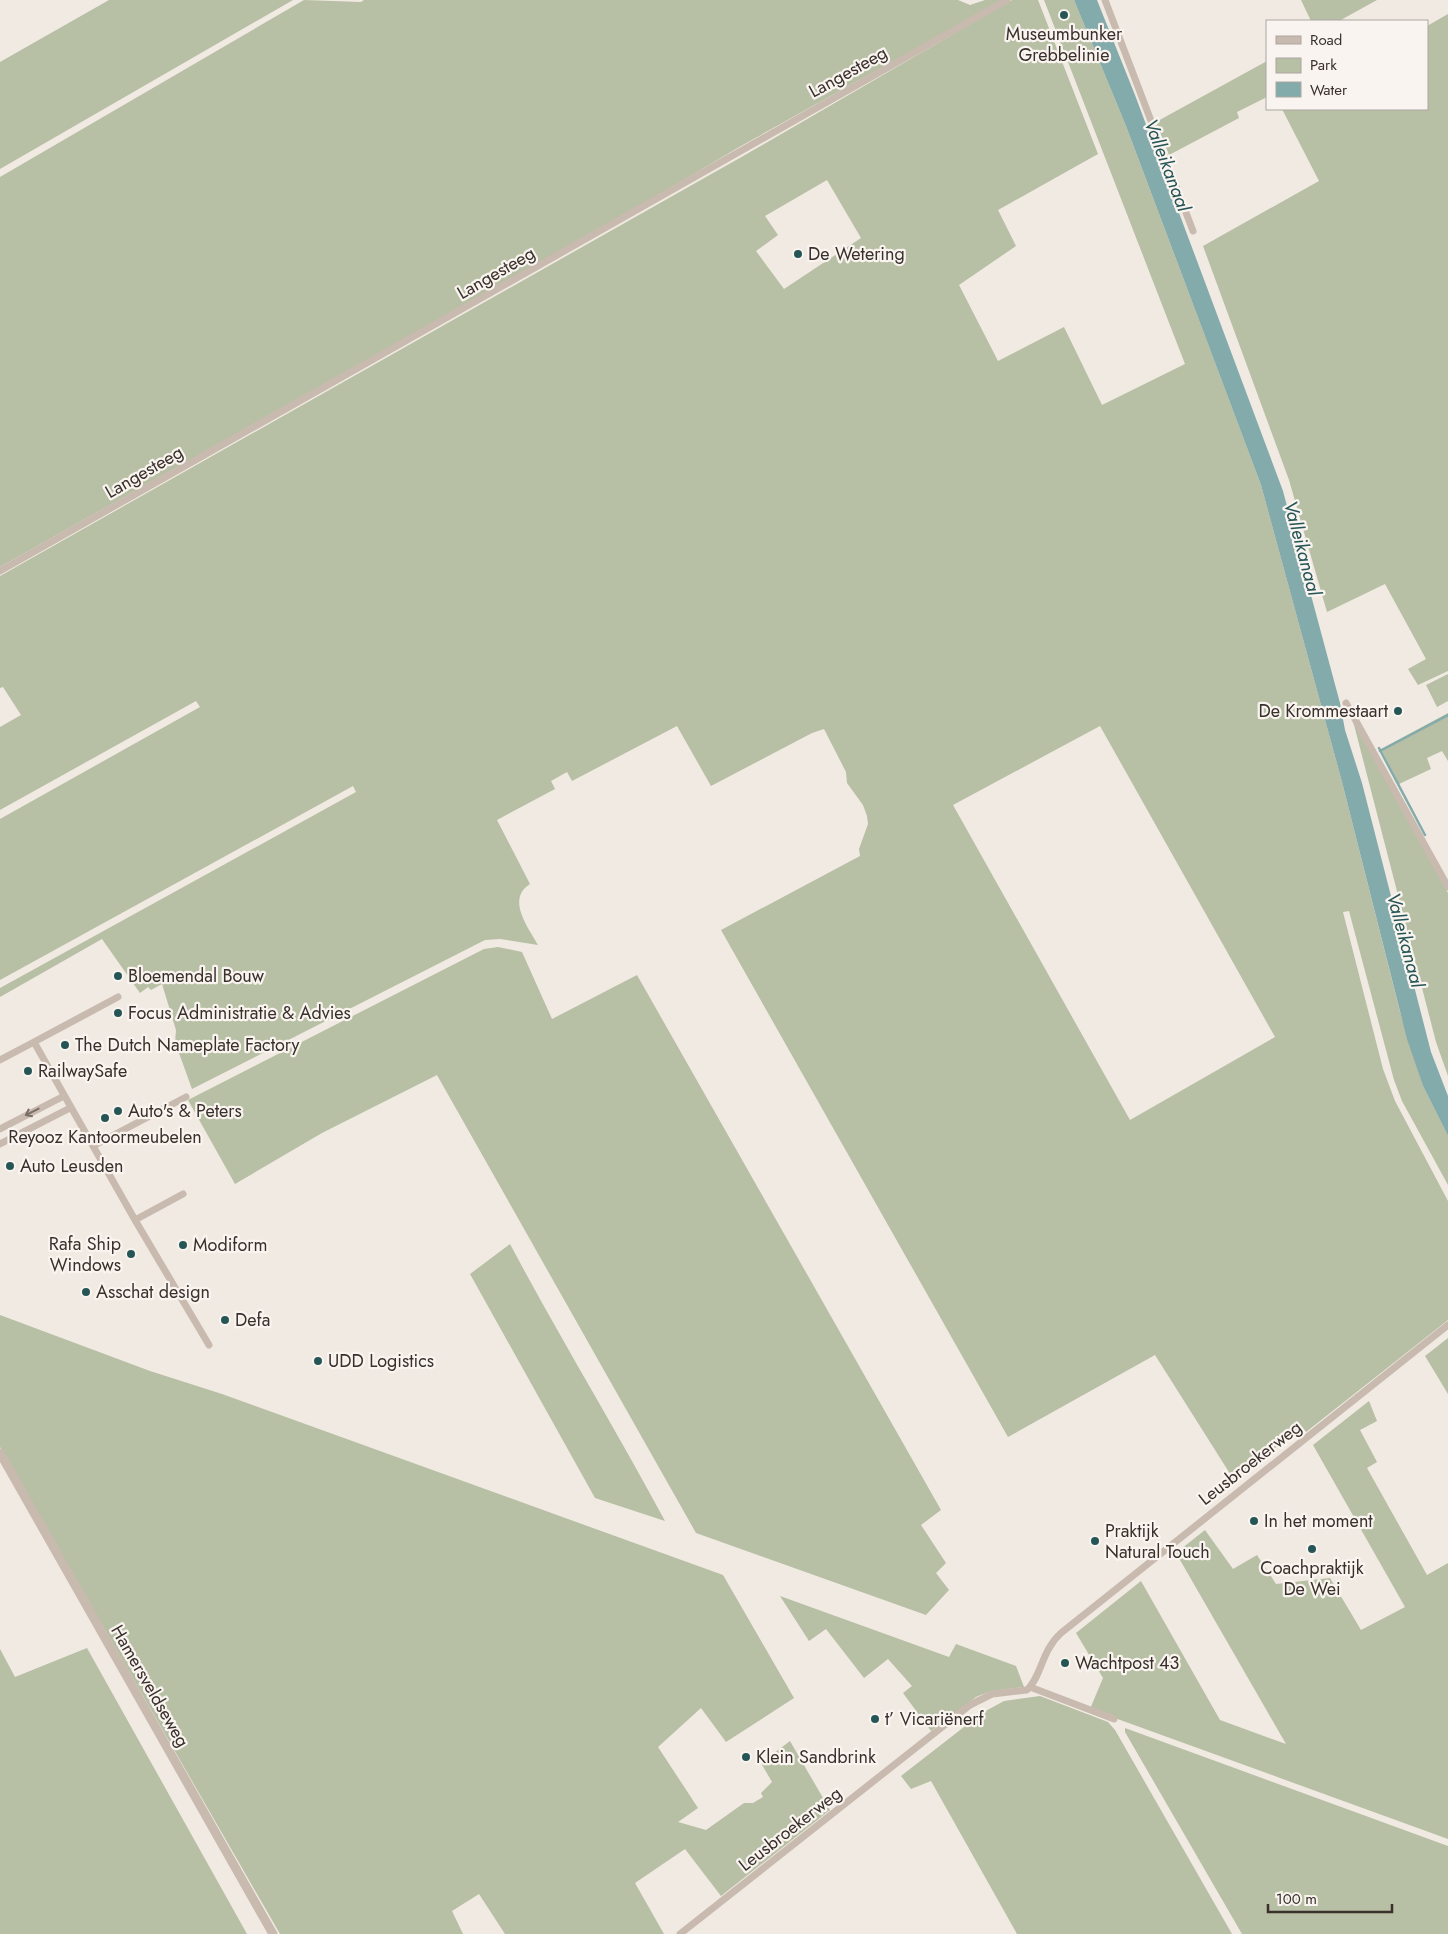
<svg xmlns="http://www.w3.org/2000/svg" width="1448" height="1934" font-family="Jost,sans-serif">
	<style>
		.green { fill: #b7bfa4; fill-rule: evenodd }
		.water { fill: #84abac }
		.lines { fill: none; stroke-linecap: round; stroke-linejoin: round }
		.stream { stroke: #84abac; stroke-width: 2.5 }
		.minor { stroke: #c9baaf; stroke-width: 7 }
		.tertiary { stroke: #c9baaf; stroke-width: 9 }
		.oneway { stroke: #7a6e67 }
		.poi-dot { fill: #265556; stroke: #f9f4ef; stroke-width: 2 }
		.labels { text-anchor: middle; stroke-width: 4.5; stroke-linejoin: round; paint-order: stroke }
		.poi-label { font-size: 18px; fill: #39302c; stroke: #f9f4ef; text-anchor: start }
		.street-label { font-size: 18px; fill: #39302c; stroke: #f9f4ef }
		.water-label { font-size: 19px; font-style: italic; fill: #265556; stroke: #f9f4ef }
	</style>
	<rect width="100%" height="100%" fill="#f1eae2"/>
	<!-- green -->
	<path class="green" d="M 109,0 L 293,0 L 0,169 L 0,62 Z
		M 304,0 L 361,2 L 364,0 L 958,0 L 970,5 L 985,0 L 1003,0 L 741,146 L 641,205 L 0,567 L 0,177 Z
		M 1012,0 L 1038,0 L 1098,154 L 998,210 L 1016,246 L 959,285 L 998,361 L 1064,327 L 1102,405 L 1185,364 L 1044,0 L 1074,0 L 1126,126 L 1261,485 L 1342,782 L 1400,1012 L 1423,1086 L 1448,1136 L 1448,1185 L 1402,1101 L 1394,1080 L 1349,911 L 1343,912 L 1383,1069 L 1395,1101 L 1448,1201 L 1448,1320 L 1306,1432 L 1302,1427 L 1234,1480 L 1155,1355 L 1008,1437 L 721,930 L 860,856 L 859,849 L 868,824 L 867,816 L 863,805 L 847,783 L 846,772 L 824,729 L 812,733 L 711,786 L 677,726 L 572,781 L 567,772 L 551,781 L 555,789 L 497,820 L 530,884 C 506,899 528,927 538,945 L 500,939 L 485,940 L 192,1089 L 175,1042 L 176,1030 L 162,984 L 151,990 L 148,987 L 140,993 L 102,939 L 0,997 L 0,988 L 356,792 L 353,786 L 0,980 L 0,819 L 200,707 L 196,701 L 0,810 L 0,727 L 21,715 L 3,687 L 0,688 L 0,576 L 745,155 ZM 827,180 L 861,238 L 784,289 L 756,251 L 778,235 L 765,216 ZM 1100,726 L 1275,1037 L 1130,1120 L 953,805 Z
		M 1301,0 L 1377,0 L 1339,21 L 1311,21 Z
		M 1448,14 L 1448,671 L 1418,685 L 1408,669 L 1426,659 L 1385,584 L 1327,612 L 1289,480 L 1203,246 L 1319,181 L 1282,109 L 1427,109 L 1427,26 Z
		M 1267,61 L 1267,97 L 1237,112 L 1239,118 L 1169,155 L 1156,122 Z
		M 1448,674 L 1448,701 L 1437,707 L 1426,685 Z
		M 1448,713 L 1448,761 L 1442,751 L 1427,758 L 1431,769 L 1399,784 L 1381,749 Z
		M 1352,717 L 1448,893 L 1448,1076 L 1436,1042 Z
		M 498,947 L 522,952 L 552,1019 L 637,975 L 941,1510 L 921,1525 L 946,1563 L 936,1573 L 949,1590 L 926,1615 L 696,1533 L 437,1075 L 322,1133 L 235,1184 L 188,1100 L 484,949 Z
		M 510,1244 C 560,1338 615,1428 665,1521 L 595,1498 L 470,1274 Z
		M 0,1315 L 150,1371 L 222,1394 L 723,1575 L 794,1698 L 726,1742 L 701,1708 L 658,1747 L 698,1808 L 678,1822 L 706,1830 L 744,1803 L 753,1803 L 763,1797 L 761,1793 L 772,1782 L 761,1763 L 790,1741 L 830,1810 L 721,1896 L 685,1849 L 635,1883 L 664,1934 L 505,1934 L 479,1894 L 452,1911 L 463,1934 L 280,1934 L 0,1447 Z
		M 1448,1338 L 1448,1394 L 1425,1356 Z
		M 1369,1401 L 1377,1421 L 1360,1430 L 1377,1462 L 1367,1468 L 1427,1575 L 1448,1563 L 1448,1839 L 1090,1709 L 1103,1678 L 1076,1633 L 1141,1581 L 1220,1720 L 1286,1744 L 1176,1553 L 1205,1530 L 1233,1569 L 1257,1555 L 1276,1584 L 1330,1578 L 1361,1630 L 1405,1607 L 1313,1445 Z
		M 780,1596 L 949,1657 L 956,1644 L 1016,1666 L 1024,1687 L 991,1691 L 976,1697 L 931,1731 L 903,1693 L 912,1686 L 888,1659 L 864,1678 L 826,1629 L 809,1641 Z
		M 87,1648 L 247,1934 L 0,1934 L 0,1649 L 15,1677 Z
		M 1040,1696 L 1108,1722 L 1115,1730 L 1232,1934 L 1017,1934 L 931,1781 L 911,1789 L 901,1776 L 982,1713 L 1004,1701 Z
		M 1125,1728 L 1448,1846 L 1448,1934 L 1242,1934 L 1125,1732 Z"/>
	<!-- water -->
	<path class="water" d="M 1074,0 L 1097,0 L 1135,95 L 1283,491 L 1340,703 L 1345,730 L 1362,783 L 1431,1052 L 1448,1096 L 1448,1136 L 1423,1086 L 1407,1039 L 1342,782 L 1261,485 L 1126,126 Z"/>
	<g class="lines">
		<!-- stream -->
		<path class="stream" d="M 1379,748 L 1425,835
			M 1380,751 L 1448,715"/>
		<!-- minor -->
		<path class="minor" d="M 1105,0 L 1193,231
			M 0,571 L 1007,0
			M 1346,703 L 1448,887
			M 34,1042 L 118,997
			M 0,1060 L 34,1042 L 135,1220 L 209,1345
			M 0,1129 L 64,1096
			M 0,1144 L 70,1108
			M 93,1146 L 186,1097
			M 135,1220 L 183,1194
			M 1030,1687 L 1114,1719
			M 680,1934 L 970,1705 L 992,1694 L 1027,1690 C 1042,1676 1041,1651 1061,1633 L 1448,1325"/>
		<!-- tertiary -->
		<path class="tertiary" d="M 0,1453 L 273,1934"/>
	</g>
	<!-- one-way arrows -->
	<defs><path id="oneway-shaft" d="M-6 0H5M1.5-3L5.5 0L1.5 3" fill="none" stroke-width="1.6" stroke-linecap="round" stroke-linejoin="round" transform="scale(1.25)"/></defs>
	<use class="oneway" href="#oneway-shaft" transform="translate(32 1112) rotate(153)"/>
	<!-- markers -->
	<g class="poi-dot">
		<circle cx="1064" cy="15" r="5"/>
		<circle cx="798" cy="254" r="5"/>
		<circle cx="1398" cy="711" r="5"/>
		<circle cx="118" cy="976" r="5"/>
		<circle cx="118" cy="1013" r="5"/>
		<circle cx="65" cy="1045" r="5"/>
		<circle cx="28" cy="1071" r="5"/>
		<circle cx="118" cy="1111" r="5"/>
		<circle cx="105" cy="1118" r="5"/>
		<circle cx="10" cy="1166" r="5"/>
		<circle cx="183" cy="1245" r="5"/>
		<circle cx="131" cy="1254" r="5"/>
		<circle cx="86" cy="1292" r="5"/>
		<circle cx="225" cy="1320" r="5"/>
		<circle cx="318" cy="1361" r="5"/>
		<circle cx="1254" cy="1521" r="5"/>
		<circle cx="1095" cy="1541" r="5"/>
		<circle cx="1312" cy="1549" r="5"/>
		<circle cx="1065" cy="1663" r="5"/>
		<circle cx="875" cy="1719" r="5"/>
		<circle cx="746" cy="1757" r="5"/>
	</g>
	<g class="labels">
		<!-- poi labels -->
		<g class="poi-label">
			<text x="1064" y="40" text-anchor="middle">Museumbunker<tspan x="1064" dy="21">Grebbelinie</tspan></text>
			<text x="808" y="260">De Wetering</text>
			<text x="1388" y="717" text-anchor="end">De Krommestaart</text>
			<text x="128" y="982">Bloemendal Bouw</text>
			<text x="128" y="1019">Focus Administratie &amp; Advies</text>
			<text x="75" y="1051">The Dutch Nameplate Factory</text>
			<text x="38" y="1077">RailwaySafe</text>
			<text x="128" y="1117">Auto's &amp; Peters</text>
			<text x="105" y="1143" text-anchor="middle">Reyooz Kantoormeubelen</text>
			<text x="20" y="1172">Auto Leusden</text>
			<text x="121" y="1250" text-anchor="end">Rafa Ship<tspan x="121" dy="21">Windows</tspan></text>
			<text x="193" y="1251">Modiform</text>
			<text x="96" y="1298">Asschat design</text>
			<text x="235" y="1326">Defa</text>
			<text x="328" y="1367">UDD Logistics</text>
			<text x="1264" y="1527">In het moment</text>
			<text x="1105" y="1537">Praktijk<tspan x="1105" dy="21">Natural Touch</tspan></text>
			<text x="1312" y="1574" text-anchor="middle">Coachpraktijk<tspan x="1312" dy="21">De Wei</tspan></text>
			<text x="1075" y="1669">Wachtpost 43</text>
			<text x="885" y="1725">t’ Vicariënerf</text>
			<text x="756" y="1763">Klein Sandbrink</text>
		</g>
		<!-- street labels -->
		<g class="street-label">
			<text transform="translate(848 72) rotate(-29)" y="6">Langesteeg</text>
			<text transform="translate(496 273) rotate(-30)" y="6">Langesteeg</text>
			<text transform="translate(144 472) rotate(-30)" y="6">Langesteeg</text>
			<text transform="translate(1250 1463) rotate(-38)" y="6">Leusbroekerweg</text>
			<text transform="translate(150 1686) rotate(60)" y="6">Hamersveldseweg</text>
			<text transform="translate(790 1829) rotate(-38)" y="6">Leusbroekerweg</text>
		</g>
		<!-- water labels -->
		<g class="water-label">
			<text transform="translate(1168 165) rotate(69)" y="7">Valleikanaal</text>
			<text transform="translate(1303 548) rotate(75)" y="7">Valleikanaal</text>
			<text transform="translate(1406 940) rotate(75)" y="7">Valleikanaal</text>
		</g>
	</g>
	<!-- legend -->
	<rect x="1266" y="20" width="162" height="90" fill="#f9f4ef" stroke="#aca6a1"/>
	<rect x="1276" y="36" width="25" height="8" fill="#c9baaf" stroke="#aca6a1"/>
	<text x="1310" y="45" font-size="15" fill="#39302c">Road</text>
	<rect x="1276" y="58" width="25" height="15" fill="#b7bfa4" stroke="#aca6a1"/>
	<text x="1310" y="70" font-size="15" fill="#39302c">Park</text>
	<rect x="1276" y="82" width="25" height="15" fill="#84abac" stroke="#aca6a1"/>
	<text x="1310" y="95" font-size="15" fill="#39302c">Water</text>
	<!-- scale -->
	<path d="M1268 1904v8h124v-8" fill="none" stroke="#39302c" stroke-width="2.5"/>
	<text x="1276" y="1904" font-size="15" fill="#39302c" stroke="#f9f4ef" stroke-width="4" paint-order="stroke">100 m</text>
</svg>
